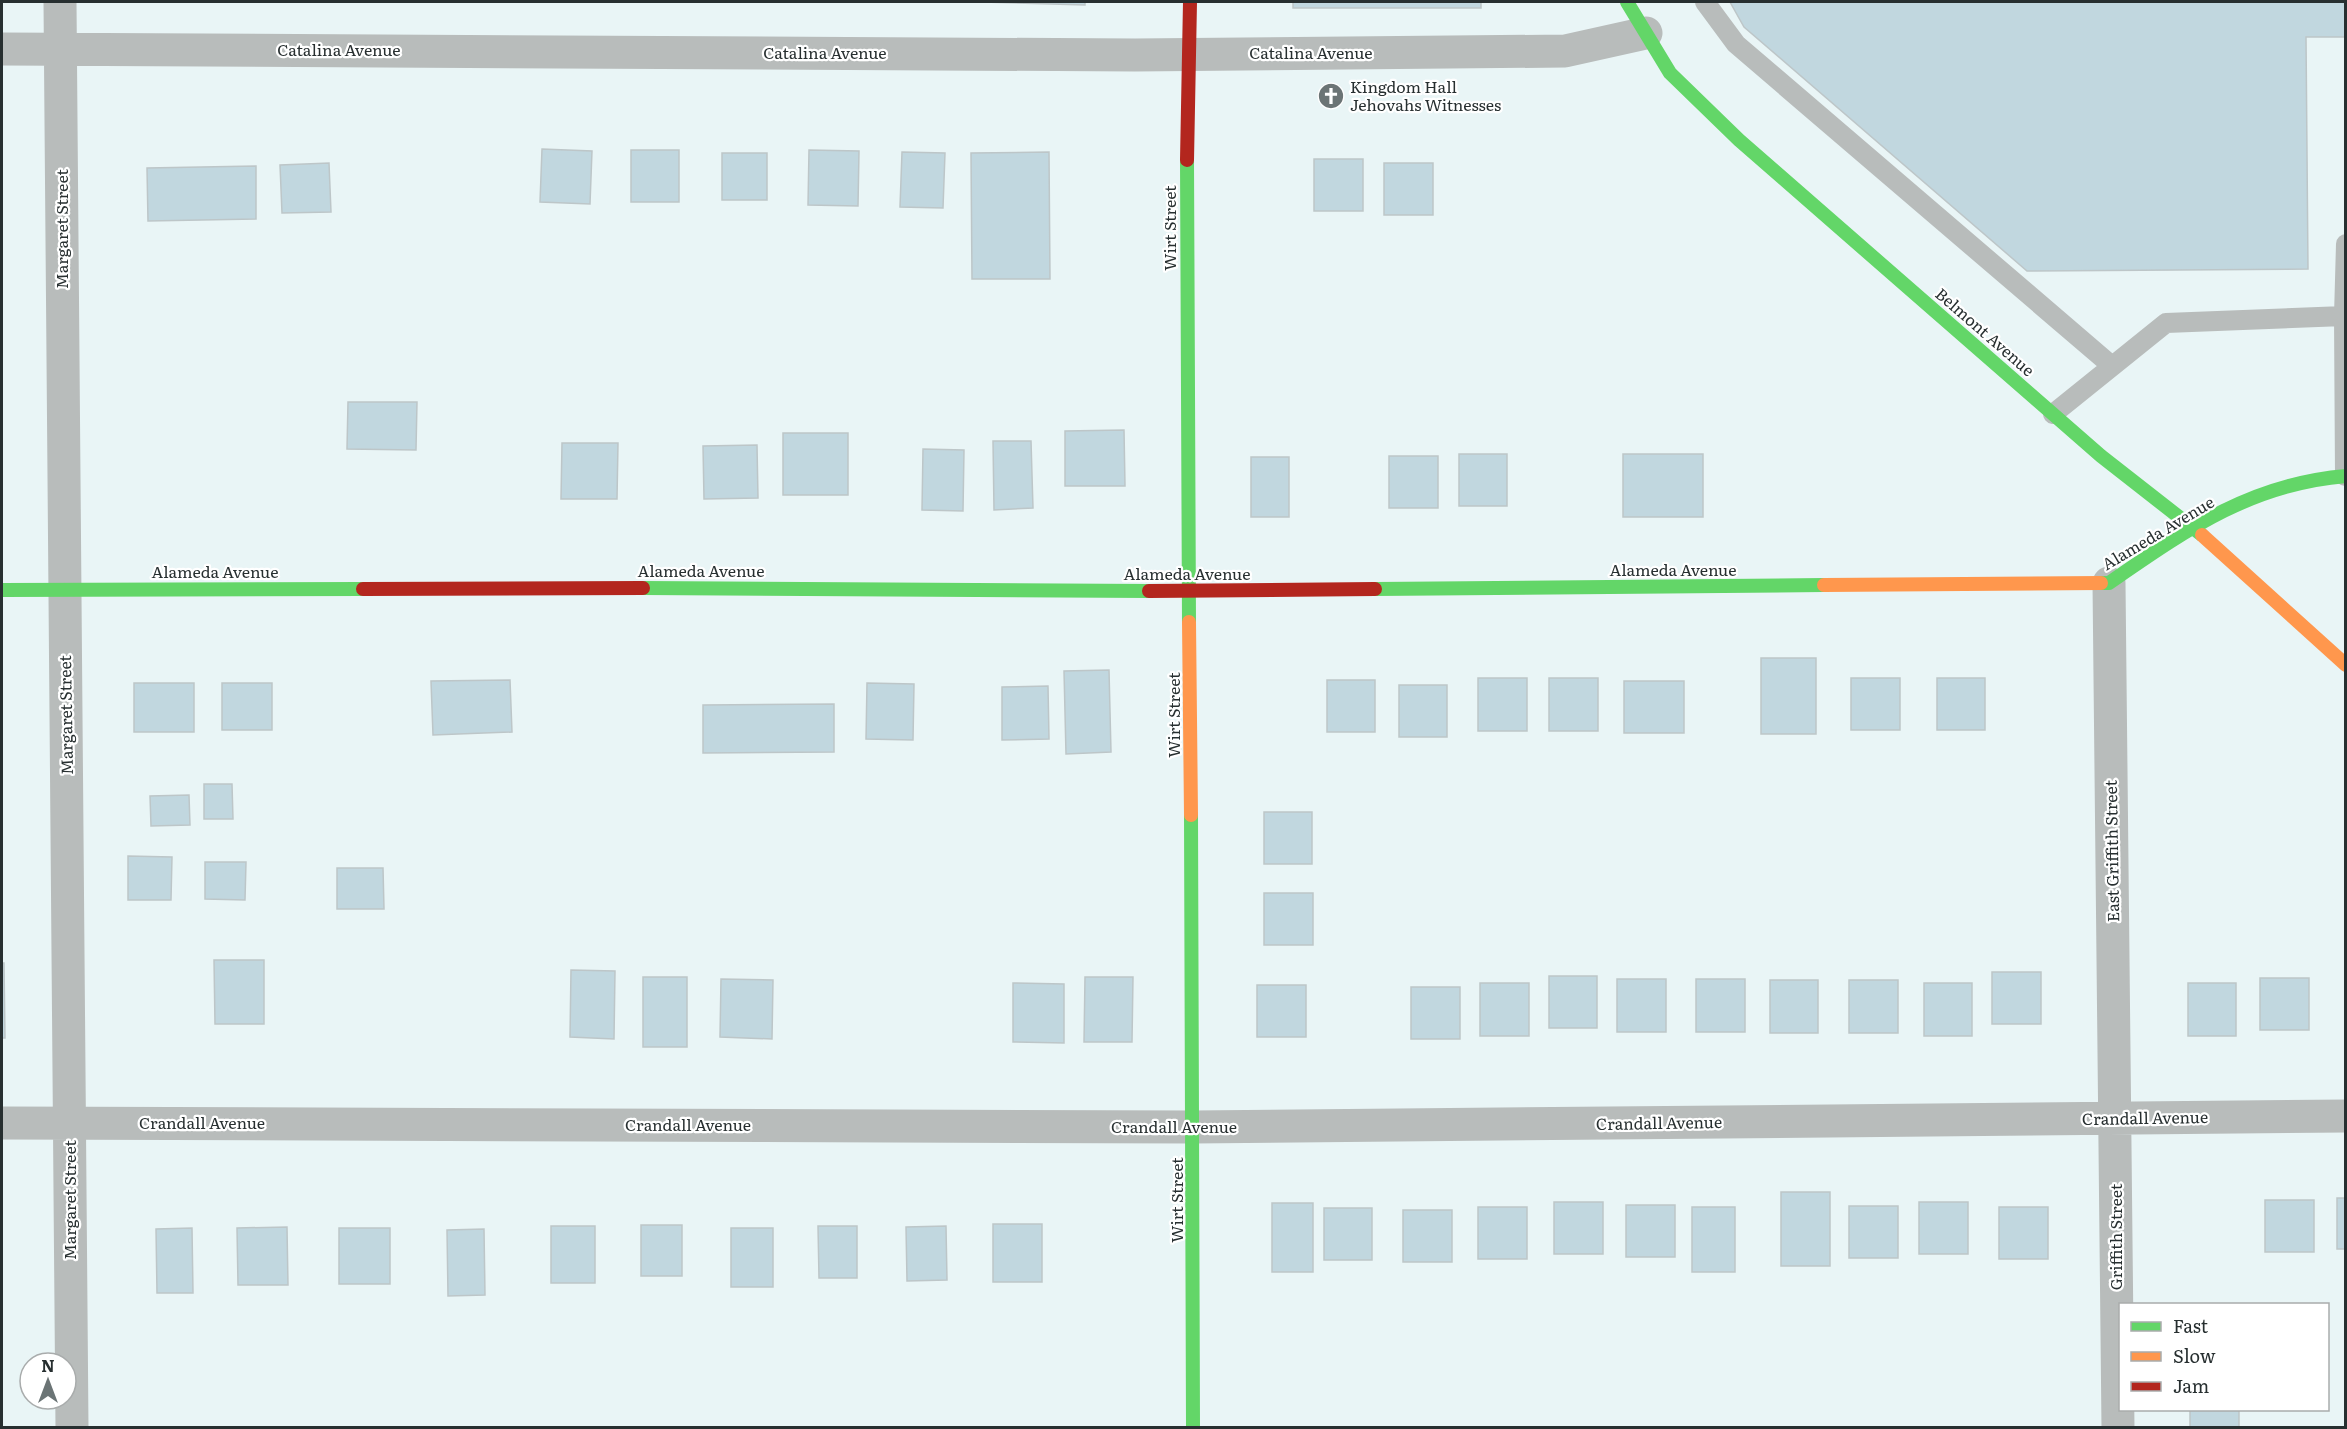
<svg xmlns="http://www.w3.org/2000/svg" width="2347" height="1429" font-family="Literata,serif">
	<style>
		.building { fill: #c1d7df; stroke: #bdc6c8; stroke-width: 1.5 }
		.lines { fill: none; stroke-linecap: round; stroke-linejoin: round }
		.lane { stroke: #b8bcbb; stroke-width: 20 }
		.street { stroke: #b8bcbb; stroke-width: 33 }
		.fast { stroke: #63d668; stroke-width: 14 }
		.slow { stroke: #ff974d; stroke-width: 14 }
		.jam { stroke: #b3261e; stroke-width: 14 }
		.labels { text-anchor: middle; stroke-width: 4.5; stroke-linejoin: round; paint-order: stroke }
		.street-label { font-size: 16px; fill: #272f30; stroke: #fff }
		.poi-label { font-size: 16px; fill: #272f30; stroke: #fff; text-anchor: start }
	</style>
	<rect width="100%" height="100%" fill="#e9f5f6"/>
	<!-- building -->
	<path class="building" d="M 982,2 L 1085,2 L 1085,5 Z
		M 1293,2 L 1481,2 L 1481,8 L 1293,8 Z
		M 1730,2 L 2346,2 L 2346,37 L 2306,37 L 2308,269 L 2027,271 L 1744,27 Z
		M 542,149 L 592,151 L 590,204 L 540,202 Z
		M 631,150 L 679,150 L 679,202 L 631,202 Z
		M 809,150 L 859,151 L 858,206 L 808,205 Z
		M 902,152 L 945,153 L 943,208 L 900,207 Z
		M 1049,152 L 1050,279 L 972,279 L 971,153 Z
		M 722,153 L 767,153 L 767,200 L 722,200 Z
		M 1314,159 L 1363,159 L 1363,211 L 1314,211 Z
		M 329,163 L 331,212 L 282,213 L 280,165 Z
		M 1384,163 L 1433,163 L 1433,215 L 1384,215 Z
		M 256,166 L 256,219 L 148,221 L 147,168 Z
		M 348,402 L 417,402 L 416,450 L 347,449 Z
		M 1124,430 L 1125,486 L 1065,486 L 1065,431 Z
		M 783,433 L 848,433 L 848,495 L 783,495 Z
		M 993,441 L 1031,441 L 1033,508 L 994,510 Z
		M 562,443 L 618,443 L 617,499 L 561,499 Z
		M 757,445 L 758,498 L 704,499 L 703,446 Z
		M 923,449 L 964,450 L 963,511 L 922,510 Z
		M 1459,454 L 1507,454 L 1507,506 L 1459,506 Z
		M 1623,454 L 1703,454 L 1703,517 L 1623,517 Z
		M 1389,456 L 1438,456 L 1438,508 L 1389,508 Z
		M 1251,457 L 1289,457 L 1289,517 L 1251,517 Z
		M 1761,658 L 1816,658 L 1816,734 L 1761,734 Z
		M 1109,670 L 1111,752 L 1066,754 L 1064,671 Z
		M 1478,678 L 1527,678 L 1527,731 L 1478,731 Z
		M 1549,678 L 1598,678 L 1598,731 L 1549,731 Z
		M 1851,678 L 1900,678 L 1900,730 L 1851,730 Z
		M 1937,678 L 1985,678 L 1985,730 L 1937,730 Z
		M 510,680 L 512,732 L 433,735 L 431,681 Z
		M 1327,680 L 1375,680 L 1375,732 L 1327,732 Z
		M 1624,681 L 1684,681 L 1684,733 L 1624,733 Z
		M 134,683 L 194,683 L 194,732 L 134,732 Z
		M 222,683 L 272,683 L 272,730 L 222,730 Z
		M 867,683 L 914,684 L 913,740 L 866,739 Z
		M 1399,685 L 1447,685 L 1447,737 L 1399,737 Z
		M 1048,686 L 1049,739 L 1002,740 L 1002,687 Z
		M 834,704 L 834,752 L 703,753 L 703,705 Z
		M 204,784 L 232,784 L 233,819 L 204,819 Z
		M 189,795 L 190,825 L 151,826 L 150,796 Z
		M 1264,812 L 1312,812 L 1312,864 L 1264,864 Z
		M 128,856 L 172,857 L 171,900 L 128,900 Z
		M 205,862 L 246,862 L 245,900 L 205,899 Z
		M 337,868 L 383,868 L 384,909 L 337,909 Z
		M 1264,893 L 1313,893 L 1313,945 L 1264,945 Z
		M 214,960 L 264,960 L 264,1024 L 215,1024 Z
		M 2,963 L 4,963 L 5,1038 L 2,1038 Z
		M 571,970 L 615,971 L 614,1039 L 570,1037 Z
		M 1992,972 L 2041,972 L 2041,1024 L 1992,1024 Z
		M 1549,976 L 1597,976 L 1597,1028 L 1549,1028 Z
		M 643,977 L 687,977 L 687,1047 L 643,1047 Z
		M 1085,977 L 1133,977 L 1132,1042 L 1084,1042 Z
		M 2260,978 L 2309,978 L 2309,1030 L 2260,1030 Z
		M 721,979 L 773,980 L 772,1039 L 720,1037 Z
		M 1617,979 L 1666,979 L 1666,1032 L 1617,1032 Z
		M 1696,979 L 1745,979 L 1745,1032 L 1696,1032 Z
		M 1770,980 L 1818,980 L 1818,1033 L 1770,1033 Z
		M 1849,980 L 1898,980 L 1898,1033 L 1849,1033 Z
		M 1013,983 L 1064,984 L 1064,1043 L 1013,1042 Z
		M 1480,983 L 1529,983 L 1529,1036 L 1480,1036 Z
		M 1924,983 L 1972,983 L 1972,1036 L 1924,1036 Z
		M 2188,983 L 2236,983 L 2236,1036 L 2188,1036 Z
		M 1257,985 L 1306,985 L 1306,1037 L 1257,1037 Z
		M 1411,987 L 1460,987 L 1460,1039 L 1411,1039 Z
		M 1781,1192 L 1830,1192 L 1830,1266 L 1781,1266 Z
		M 2337,1198 L 2346,1198 L 2346,1249 L 2337,1249 Z
		M 2265,1200 L 2314,1200 L 2314,1252 L 2265,1252 Z
		M 1554,1202 L 1603,1202 L 1603,1254 L 1554,1254 Z
		M 1919,1202 L 1968,1202 L 1968,1254 L 1919,1254 Z
		M 1272,1203 L 1313,1203 L 1313,1272 L 1272,1272 Z
		M 1626,1205 L 1675,1205 L 1675,1257 L 1626,1257 Z
		M 1849,1206 L 1898,1206 L 1898,1258 L 1849,1258 Z
		M 1478,1207 L 1527,1207 L 1527,1259 L 1478,1259 Z
		M 1692,1207 L 1735,1207 L 1735,1272 L 1692,1272 Z
		M 1999,1207 L 2048,1207 L 2048,1259 L 1999,1259 Z
		M 1324,1208 L 1372,1208 L 1372,1260 L 1324,1260 Z
		M 1403,1210 L 1452,1210 L 1452,1262 L 1403,1262 Z
		M 993,1224 L 1042,1224 L 1042,1282 L 993,1282 Z
		M 641,1225 L 682,1225 L 682,1276 L 641,1276 Z
		M 551,1226 L 595,1226 L 595,1283 L 551,1283 Z
		M 818,1226 L 857,1226 L 857,1278 L 819,1278 Z
		M 946,1226 L 947,1280 L 907,1281 L 906,1227 Z
		M 287,1227 L 288,1285 L 238,1285 L 237,1228 Z
		M 192,1228 L 193,1293 L 157,1293 L 156,1229 Z
		M 339,1228 L 390,1228 L 390,1284 L 339,1284 Z
		M 731,1228 L 773,1228 L 773,1287 L 731,1287 Z
		M 484,1229 L 485,1295 L 448,1296 L 447,1230 Z
		M 2190,1410 L 2239,1410 L 2239,1428 L 2190,1428 Z"/>
	<g class="lines">
		<!-- lane -->
		<path class="lane" d="M 1705,2 L 1736,44 L 2112,366
			M 2344,316 L 2346,244
			M 2053,414 L 2166,323 L 2344,316 L 2345,476"/>
		<!-- street -->
		<path class="street" d="M 60,2 L 72,1428
			M 2,49 L 1135,55 L 1565,51 L 1646,33
			M 2109,583 L 2118,1428
			M 2,1123 L 1194,1127 L 2346,1116"/>
		<!-- fast -->
		<path class="fast" d="M 1627,2 L 1670,73 L 1739,140 L 2101,456 L 2202,535
			M 1187,160 L 1189,622
			M 2101,583 L 2109,583 C 2186,530 2250,484 2346,476
			M 643,588 L 1149,591
			M 1375,589 L 1824,585
			M 2,590 L 363,589
			M 1191,815 L 1193,1428"/>
		<!-- slow -->
		<path class="slow" d="M 2202,535 L 2346,665
			M 1824,585 L 2101,583
			M 1189,622 L 1191,815"/>
		<!-- jam -->
		<path class="jam" d="M 1187,160 L 1190,2
			M 363,589 L 643,588
			M 1149,591 L 1375,589"/>
	</g>
	<!-- icons -->
	<defs>
		<g id="church-disc" transform="scale(1.35)"><circle r="9.5" fill="#6b7475" stroke="#fff"/><path d="M-1.2-6h2.4v3.5h3.3v2.4h-3.3V6h-2.4V-.1h-3.3v-2.4h3.3Z" fill="#fff"/></g>
	</defs>
	<g fill-rule="evenodd">
		<use href="#church-disc" x="1331" y="96"/>
	</g>
	<g class="labels">
		<!-- street labels -->
		<g class="street-label">
			<text x="339" y="56">Catalina Avenue</text>
			<text x="825" y="59">Catalina Avenue</text>
			<text x="1311" y="59">Catalina Avenue</text>
			<text transform="translate(1170 228) rotate(-90)" y="6">Wirt Street</text>
			<text transform="translate(62 229) rotate(-90)" y="6">Margaret Street</text>
			<text transform="translate(1985 332) rotate(41)" y="6">Belmont Avenue</text>
			<text transform="translate(2158 533) rotate(-31)" y="6">Alameda Avenue</text>
			<text x="1673" y="576">Alameda Avenue</text>
			<text x="701" y="577">Alameda Avenue</text>
			<text x="215" y="578">Alameda Avenue</text>
			<text x="1187" y="580">Alameda Avenue</text>
			<text transform="translate(66 715) rotate(-91)" y="6">Margaret Street</text>
			<text transform="translate(1174 715) rotate(-90)" y="6">Wirt Street</text>
			<text transform="translate(2112 851) rotate(-91)" y="6">East Griffith Street</text>
			<text transform="translate(2145 1118) rotate(-1)" y="6">Crandall Avenue</text>
			<text x="202" y="1129">Crandall Avenue</text>
			<text transform="translate(1659 1123) rotate(-1)" y="6">Crandall Avenue</text>
			<text x="688" y="1131">Crandall Avenue</text>
			<text x="1174" y="1133">Crandall Avenue</text>
			<text transform="translate(70 1200) rotate(-90)" y="6">Margaret Street</text>
			<text transform="translate(1177 1200) rotate(-90)" y="6">Wirt Street</text>
			<text transform="translate(2116 1237) rotate(-90)" y="6">Griffith Street</text>
		</g>
		<!-- poi labels -->
		<g class="poi-label">
			<text x="1350" y="93">Kingdom Hall<tspan x="1350" dy="18">Jehovahs Witnesses</tspan></text>
		</g>
	</g>
	<!-- border -->
	<rect width="2347" height="1429" fill="none" stroke="#272f30" stroke-width="6"/>
	<!-- legend -->
	<rect x="2119" y="1303" width="210" height="108" fill="#ffffff" stroke="#a9acac" stroke-width="1.5"/>
	<rect x="2131" y="1322" width="30" height="9" fill="#63d668" stroke="#a9acac" stroke-width="1.5"/>
	<text x="2173" y="1333" font-size="18" fill="#272f30">Fast</text>
	<rect x="2131" y="1352" width="30" height="9" fill="#ff974d" stroke="#a9acac" stroke-width="1.5"/>
	<text x="2173" y="1363" font-size="18" fill="#272f30">Slow</text>
	<rect x="2131" y="1382" width="30" height="9" fill="#b3261e" stroke="#a9acac" stroke-width="1.5"/>
	<text x="2173" y="1393" font-size="18" fill="#272f30">Jam</text>
	<!-- north arrow -->
	<g transform="translate(48 1381)"><circle r="28" fill="#ffffff" stroke="#a9acac" stroke-width="1.5"/>
	<path d="M0-4.5L10 22L0 15L-10 22Z" fill="#6b7475"/>
	<text y="-9" font-size="16" font-weight="bold" text-anchor="middle" fill="#272f30">N</text>
	</g>
</svg>
